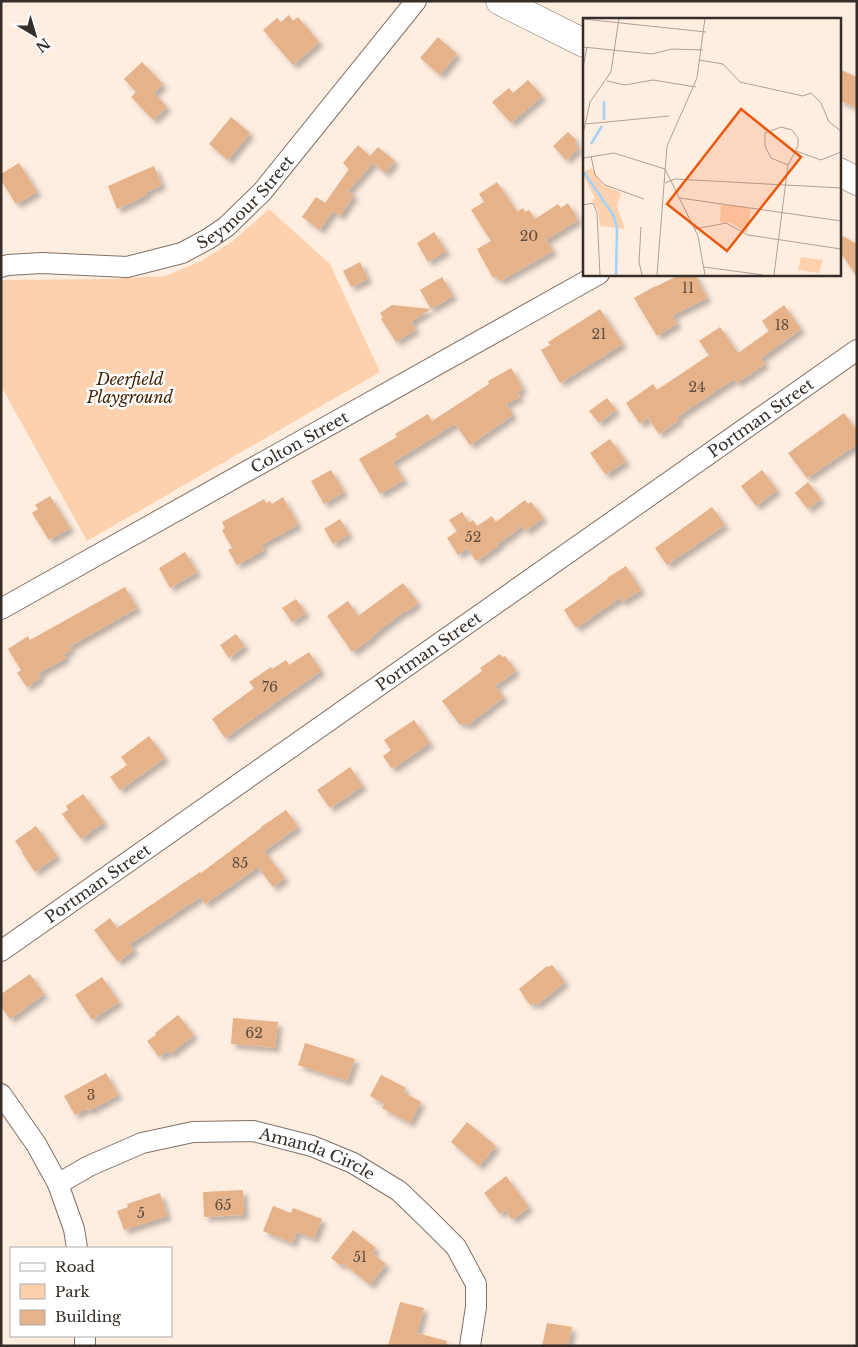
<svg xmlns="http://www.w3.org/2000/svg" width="858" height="1347" font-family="'Libre Baskerville',serif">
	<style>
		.green { fill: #fed1ae }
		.building { fill: #e5b289; filter: url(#shadow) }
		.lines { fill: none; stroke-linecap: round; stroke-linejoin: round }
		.street-casing { stroke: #807165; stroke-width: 22 }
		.secondary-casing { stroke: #807165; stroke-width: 29 }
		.street { stroke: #fff; stroke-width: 20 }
		.secondary { stroke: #fff; stroke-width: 28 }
		.labels { text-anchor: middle; stroke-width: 5; stroke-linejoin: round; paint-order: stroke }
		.number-label { font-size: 14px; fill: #604e40 }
		.street-label { font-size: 16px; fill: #342d28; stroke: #fff }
		.park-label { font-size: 16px; font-style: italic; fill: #432302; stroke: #fff }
		.inset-river { fill: none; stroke: #9fd3fd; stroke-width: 2.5 }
		.inset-road { fill: none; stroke: #aea096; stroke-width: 1 }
		.view { fill: #e8590c; fill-opacity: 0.15; stroke: #e8590c; stroke-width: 2.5 }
		.inset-edge { fill: none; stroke: #342d28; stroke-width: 2.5 }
	</style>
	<defs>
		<filter id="shadow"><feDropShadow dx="4.5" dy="4.5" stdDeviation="2.5" flood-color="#0004"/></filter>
	</defs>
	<rect width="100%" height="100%" fill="#ffede0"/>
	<!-- green -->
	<path class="green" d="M 269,209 L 330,264 L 380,372 L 87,541 L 1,386 L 1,280 L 106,279 L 165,276 L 201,261 L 233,241 Z"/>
	<!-- building -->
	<path class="building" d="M 289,15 L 293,21 L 298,17 L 319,42 L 293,65 L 263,30 L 277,18 L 281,22 Z
		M 438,37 L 457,54 L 440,75 L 420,58 Z
		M 142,62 L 163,84 L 154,93 L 167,107 L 153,120 L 131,97 L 136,92 L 124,79 Z
		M 839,69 L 857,77 L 857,108 L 839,100 Z
		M 528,80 L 542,96 L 511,123 L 492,102 L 509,88 L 513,93 Z
		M 231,117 L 250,133 L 228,160 L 209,144 Z
		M 568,132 L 576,140 L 575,144 L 579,148 L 566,160 L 553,146 Z
		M 358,145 L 370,156 L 378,147 L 395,161 L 385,173 L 373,163 L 348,191 L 354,195 L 340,216 L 333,211 L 320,230 L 302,217 L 316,197 L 325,203 L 349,169 L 343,163 Z
		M 19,163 L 37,192 L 16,204 L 1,180 L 1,174 Z
		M 154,166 L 162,185 L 146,192 L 147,195 L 117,209 L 108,186 Z
		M 497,182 L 517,212 L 523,208 L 525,212 L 529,210 L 535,219 L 558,204 L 561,208 L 568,203 L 578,220 L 546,240 L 553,251 L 500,281 L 497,276 L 493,278 L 477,249 L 491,241 L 471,210 L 484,202 L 479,194 Z
		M 434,232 L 446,251 L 428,262 L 417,243 Z
		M 839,234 L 857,244 L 857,277 L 839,250 Z
		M 360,262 L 368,279 L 351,287 L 343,271 Z
		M 681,274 L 695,274 L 707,298 L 673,315 L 677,324 L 657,336 L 634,298 L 655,286 L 655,287 Z
		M 442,277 L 453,296 L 431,309 L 420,290 Z
		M 392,305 L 431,309 L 411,322 L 416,329 L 396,342 L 381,319 L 383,317 L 380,313 Z
		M 784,305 L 801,329 L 761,358 L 765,364 L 737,383 L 734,379 L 677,417 L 679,420 L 659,434 L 648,418 L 640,424 L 626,403 L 653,384 L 657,390 L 709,355 L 699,341 L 720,327 L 738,353 L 769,331 L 762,321 Z
		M 600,309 L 623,344 L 560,383 L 541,350 L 550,345 L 548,342 Z
		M 511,368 L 523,389 L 517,392 L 520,397 L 506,404 L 513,415 L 470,445 L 455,424 L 393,462 L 404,480 L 380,494 L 359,459 L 397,437 L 395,434 L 428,414 L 432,421 L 489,384 L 488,381 Z
		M 607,398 L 616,410 L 599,423 L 589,411 Z
		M 844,413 L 857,431 L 857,445 L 842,454 L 807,478 L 788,453 Z
		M 610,439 L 626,461 L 606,475 L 590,453 Z
		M 331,470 L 344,492 L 324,504 L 311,481 Z
		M 762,470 L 777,490 L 756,506 L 741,486 Z
		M 808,482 L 821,499 L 808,509 L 795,493 Z
		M 50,496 L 70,528 L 49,540 L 32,513 L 38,509 L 35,505 Z
		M 283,497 L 298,525 L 261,545 L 264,550 L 237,565 L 228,550 L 232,548 L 222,530 L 225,528 L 222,522 L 264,499 L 266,503 L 270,501 L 272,504 Z
		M 525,500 L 528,504 L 531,502 L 543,518 L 526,531 L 522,526 L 497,545 L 498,546 L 476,561 L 467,548 L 458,555 L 447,538 L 457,531 L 449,520 L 462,512 L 469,523 L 473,520 L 477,526 L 492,516 L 496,522 Z
		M 712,507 L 725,525 L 667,565 L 655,548 Z
		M 340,519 L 349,534 L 333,544 L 324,529 Z
		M 185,552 L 197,572 L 170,588 L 159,568 Z
		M 626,566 L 641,590 L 622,602 L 620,598 L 576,628 L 564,610 L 608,579 L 607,578 Z
		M 403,583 L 418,603 L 406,612 L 403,612 L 372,636 L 373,637 L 352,652 L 327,616 L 348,601 L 358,616 Z
		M 125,587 L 137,608 L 69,647 L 71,650 L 64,654 L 66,658 L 39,673 L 41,677 L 27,687 L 17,673 L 21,670 L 8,649 L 28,636 L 30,640 Z
		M 296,599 L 306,613 L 292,622 L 282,608 Z
		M 236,634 L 245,646 L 229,658 L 220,645 Z
		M 309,652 L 321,671 L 225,738 L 212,719 L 254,688 L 249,682 L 271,667 L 272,669 L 286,660 L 289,665 Z
		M 500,654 L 502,657 L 505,656 L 516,671 L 495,686 L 504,697 L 467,726 L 464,722 L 460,725 L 442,701 L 482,671 L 480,668 Z
		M 414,720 L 430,743 L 392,769 L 383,756 L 391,750 L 384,740 Z
		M 149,736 L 165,758 L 120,790 L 110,777 L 127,765 L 121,757 Z
		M 350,767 L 363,786 L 330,808 L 317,790 Z
		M 83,794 L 104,822 L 81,839 L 62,814 L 68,810 L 66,806 Z
		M 286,810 L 298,827 L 264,851 L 285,878 L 273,887 L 258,867 L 205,904 L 200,897 L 130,944 L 134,950 L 118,962 L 94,930 L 110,918 L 117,928 L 200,872 L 201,873 L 261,828 L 261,827 Z
		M 36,826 L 57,856 L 35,872 L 22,853 L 23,852 L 15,841 Z
		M 552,965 L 565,982 L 537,1005 L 535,1002 L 530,1005 L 519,989 L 547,966 L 548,967 Z
		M 30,974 L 44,994 L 10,1019 L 1,1007 L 1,994 Z
		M 102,977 L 119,1002 L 92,1020 L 75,995 Z
		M 178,1015 L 194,1035 L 170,1054 L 168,1051 L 159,1057 L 147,1041 L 156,1035 L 155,1033 Z
		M 233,1018 L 278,1022 L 275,1048 L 231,1044 Z
		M 305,1043 L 355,1059 L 347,1081 L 298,1065 Z
		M 106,1073 L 118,1095 L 88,1111 L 87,1108 L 75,1115 L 64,1096 Z
		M 381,1075 L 406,1088 L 403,1092 L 421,1102 L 410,1123 L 382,1108 L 384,1104 L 370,1096 Z
		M 467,1122 L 496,1146 L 479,1166 L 451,1142 Z
		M 506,1176 L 529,1207 L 512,1220 L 505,1210 L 500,1214 L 484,1193 Z
		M 243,1190 L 244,1215 L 204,1217 L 203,1192 Z
		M 160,1193 L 167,1216 L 124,1230 L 117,1211 L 128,1207 L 127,1204 Z
		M 273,1206 L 291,1213 L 293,1208 L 322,1219 L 314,1239 L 297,1232 L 292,1243 L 263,1231 Z
		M 353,1230 L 376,1248 L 372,1253 L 386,1264 L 370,1285 L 344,1264 L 340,1265 L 331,1258 Z
		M 400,1302 L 424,1308 L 417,1333 L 447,1341 L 446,1346 L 388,1346 Z
		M 547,1323 L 572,1327 L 568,1346 L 542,1346 Z"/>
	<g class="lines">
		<!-- street casing -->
		<g class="street-casing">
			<g id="street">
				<path id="s1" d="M 1,267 L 8,265 L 42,263 L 127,267 L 182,253 L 208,239 L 226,227 L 262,192 L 416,1"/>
				<path id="s2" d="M 1,609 L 599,274"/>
				<path id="s3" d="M 1,951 L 857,350"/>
				<path d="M 1,1094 L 36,1144 L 58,1184"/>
				<path id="s4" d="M 77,1248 L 74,1229 L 58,1184 L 89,1166 L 142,1143 L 193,1132 L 253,1131 L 312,1146 L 353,1163 L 399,1191 L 425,1216 L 456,1247 L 476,1284 L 476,1307 L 470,1346"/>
				<path d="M 85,1336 L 85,1346"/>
			</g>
		</g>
		<!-- secondary casing -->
		<g class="secondary-casing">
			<path id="secondary" d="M 500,1 L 584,43
				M 839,172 L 857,181"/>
		</g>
		<!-- street -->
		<use href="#street" class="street"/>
		<!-- secondary -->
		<use href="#secondary" class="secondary"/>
	</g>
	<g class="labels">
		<!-- number labels -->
		<g class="number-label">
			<text x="529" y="241">20</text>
			<text x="688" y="293">11</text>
			<text x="782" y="330">18</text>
			<text x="599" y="339">21</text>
			<text x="697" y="392">24</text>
			<text x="473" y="542">52</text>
			<text x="270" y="692">76</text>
			<text x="240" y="868">85</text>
			<text x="254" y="1038">62</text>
			<text x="91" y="1100">3</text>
			<text x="223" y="1210">65</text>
			<text x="141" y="1218">5</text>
			<text x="360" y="1262">51</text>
		</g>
		<!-- street labels -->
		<g class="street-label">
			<text dy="6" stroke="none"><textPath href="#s1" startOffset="265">Seymour Street</textPath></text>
			<text dy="6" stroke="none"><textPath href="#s3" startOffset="928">Portman Street</textPath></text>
			<text dy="6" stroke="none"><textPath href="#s2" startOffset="342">Colton Street</textPath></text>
			<text dy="6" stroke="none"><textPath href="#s3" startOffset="522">Portman Street</textPath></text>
			<text dy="6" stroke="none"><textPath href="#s3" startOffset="118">Portman Street</textPath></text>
			<text dy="6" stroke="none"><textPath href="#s4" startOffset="341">Amanda Circle</textPath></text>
		</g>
		<!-- park labels -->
		<g class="park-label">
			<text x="130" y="385">Deerfield<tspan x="130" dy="18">Playground</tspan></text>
		</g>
	</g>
	<!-- overview -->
	<g transform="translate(583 18)">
		<rect width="258" height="258" fill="#ffede0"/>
		<path d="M 9,150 L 20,167 L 38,175 L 34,188 L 42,211 L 17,208 L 15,193 L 9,182 L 12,180 L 0,157 L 0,154 ZM 138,186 L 168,190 L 164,215 L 148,205 L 137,204 ZM 218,239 L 240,242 L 236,255 L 215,252 Z" fill="#fed1ae"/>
		<path class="inset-river" d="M 21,83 L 21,102M 8,126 L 19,108M 0,153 L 31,198 L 34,211 L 33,257"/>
		<path class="inset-road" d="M 0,1 L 123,14M 0,29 L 69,36 L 89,31 L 120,32M 116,42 L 140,46 L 157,64 L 220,78 L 228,75 L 238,85 L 246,104 L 258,113M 0,50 L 4,29M 24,63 L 42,67 L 70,62 L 113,69M 3,106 L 86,98M 198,109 L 209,112 L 215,120 L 215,128 L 205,147 L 188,140 L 182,128 L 182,115 ZM 0,116 L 7,84 L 28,54 L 36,0M 213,133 L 238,142 L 258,134M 8,138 L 12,157 L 22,167 L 61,181M 0,140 L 31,135 L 82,151 L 115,218 L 122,257M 82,165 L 92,161 L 258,170M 97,180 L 258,203M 0,187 L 10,185 L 14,195 L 17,257M 58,209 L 56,244 L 59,257M 112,211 L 143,205 L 165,217 L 258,231M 121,249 L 180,257M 74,257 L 84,128 L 114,60 L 122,0M 191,257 L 205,147"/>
		<path class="view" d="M 158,91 L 218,139 L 144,233 L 84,186 Z"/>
		<rect width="258" height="258" class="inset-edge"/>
	</g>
	<!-- border -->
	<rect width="858" height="1347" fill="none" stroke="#342d28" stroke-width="5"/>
	<!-- legend -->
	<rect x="10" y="1247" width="162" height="90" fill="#ffffff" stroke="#aeaba9"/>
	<rect x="20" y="1263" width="25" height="8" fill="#ffffff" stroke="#aeaba9"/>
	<text x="55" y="1272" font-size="15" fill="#342d28">Road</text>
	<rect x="20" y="1284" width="25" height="15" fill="#fed1ae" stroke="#aeaba9"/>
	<text x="55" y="1297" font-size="15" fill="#342d28">Park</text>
	<rect x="20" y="1310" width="25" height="15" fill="#e5b289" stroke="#aeaba9"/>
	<text x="55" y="1322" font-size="15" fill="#342d28">Building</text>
	<!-- north arrow -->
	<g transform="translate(35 35) rotate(142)" stroke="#ffffff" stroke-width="4" paint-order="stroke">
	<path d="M0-4L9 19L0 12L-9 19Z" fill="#342d28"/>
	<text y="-8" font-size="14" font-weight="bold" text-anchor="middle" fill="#342d28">N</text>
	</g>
</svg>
